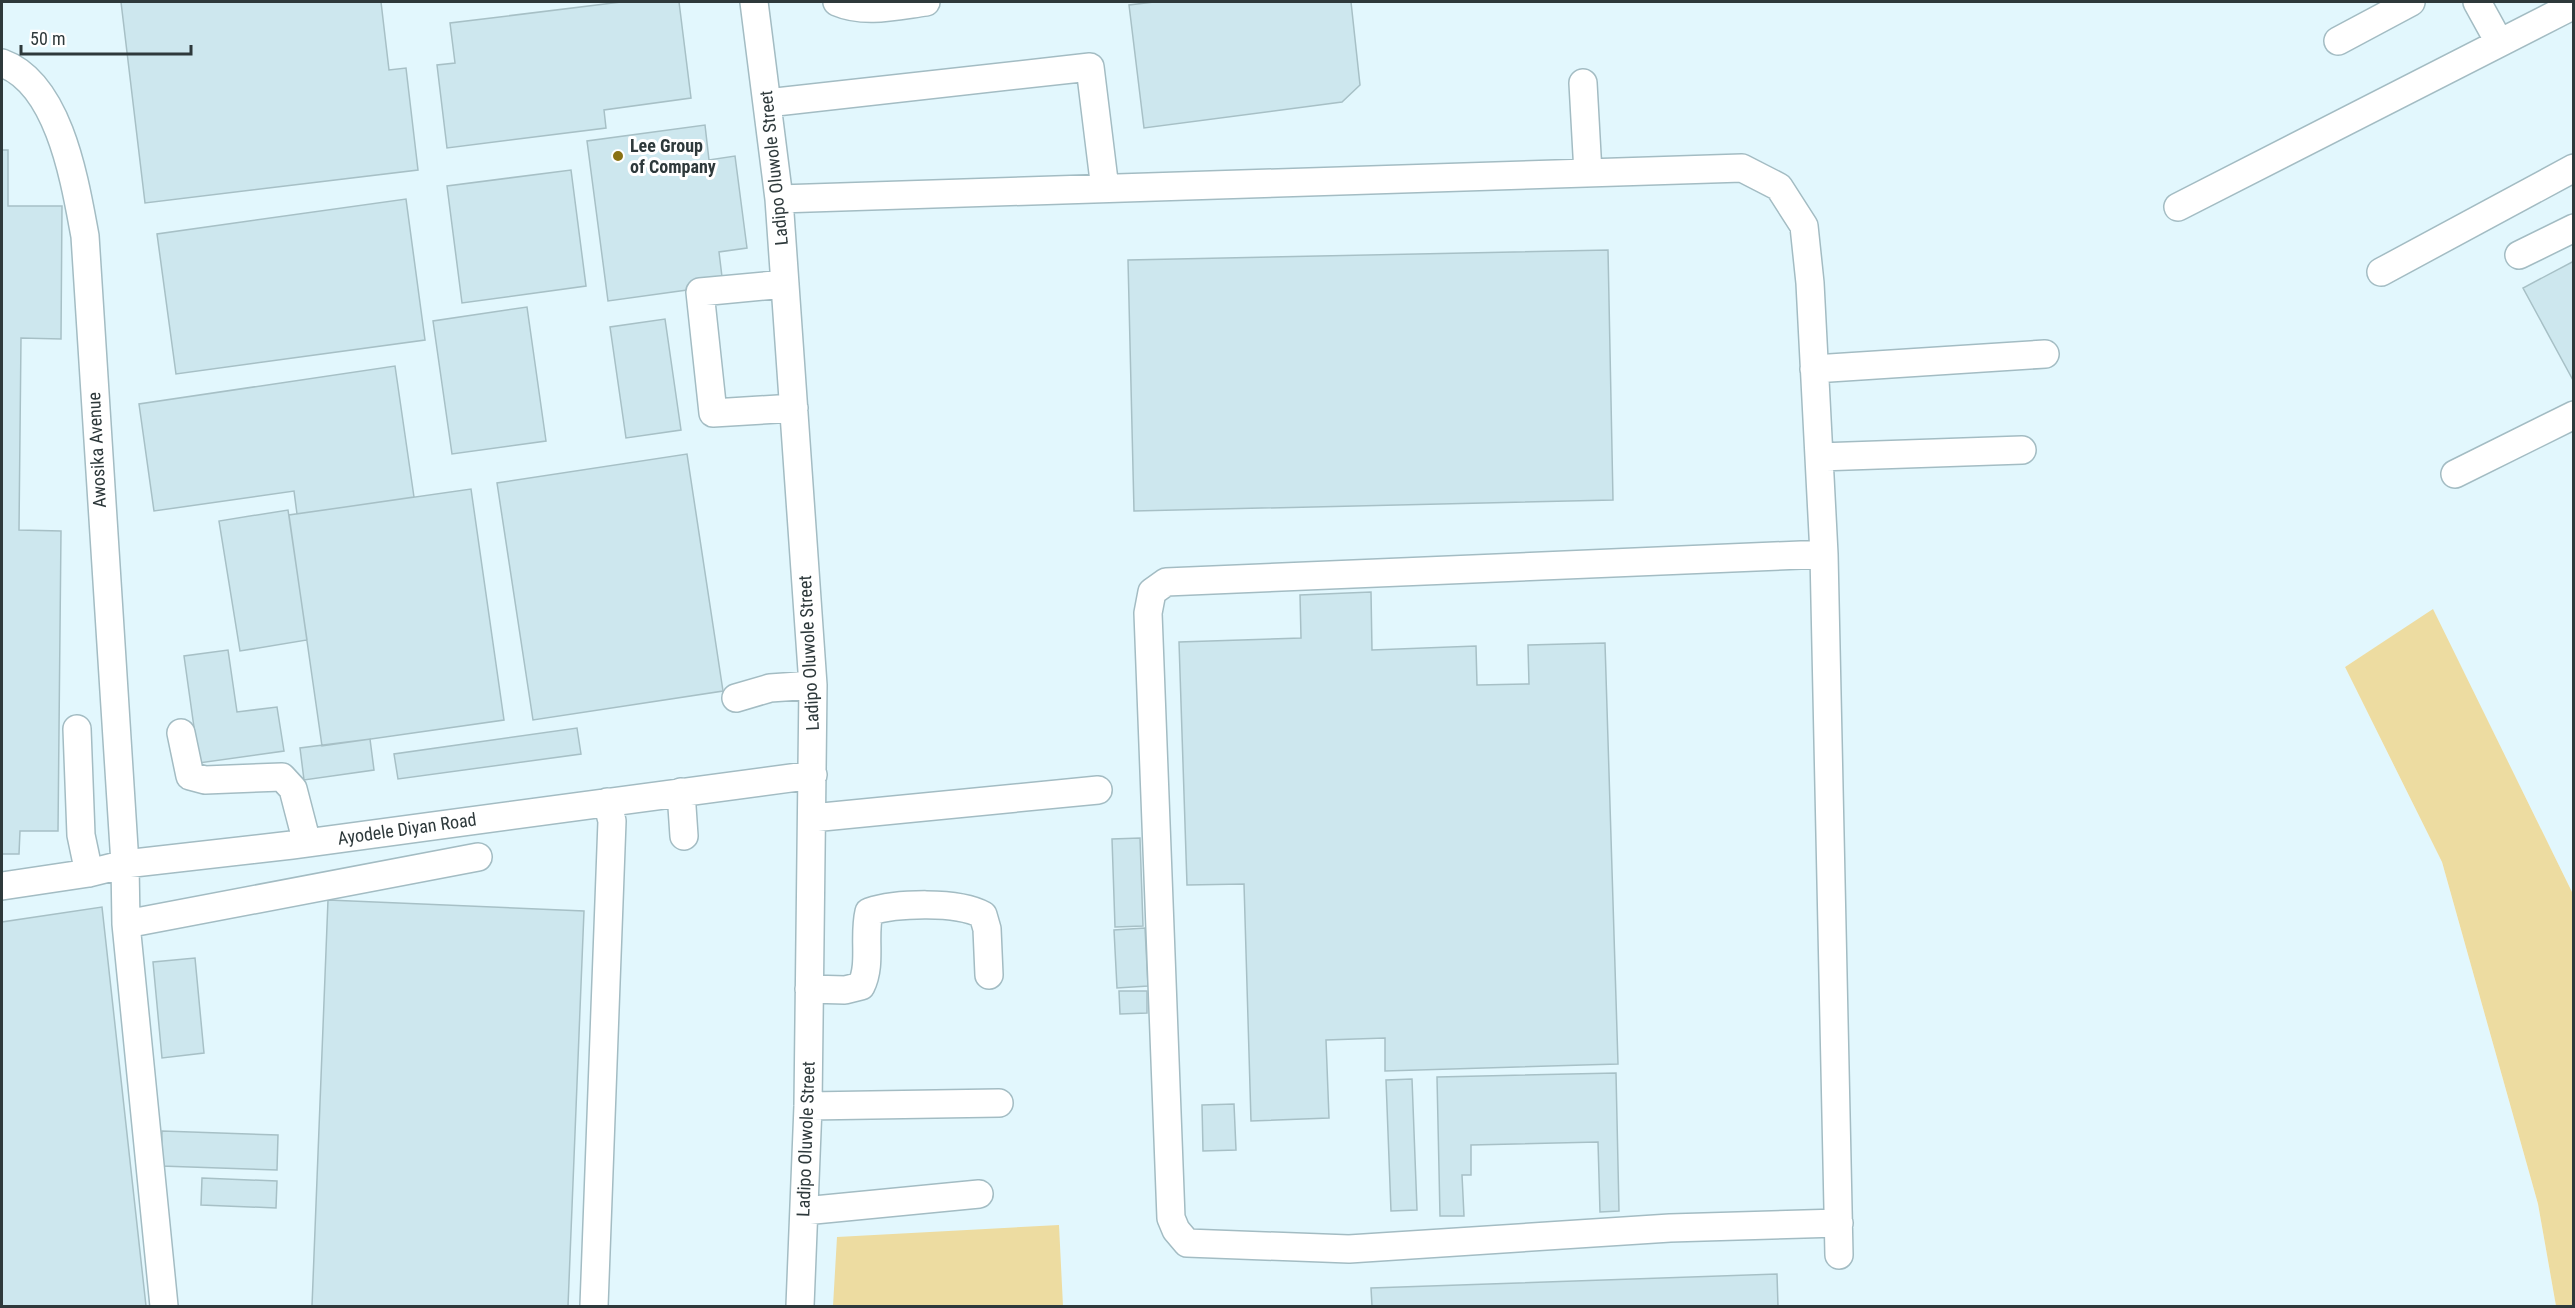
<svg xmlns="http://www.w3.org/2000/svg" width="2575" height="1308" font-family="'Roboto Condensed',sans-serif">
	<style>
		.built { fill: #e2f7fd }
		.green { fill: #eddca1 }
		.building { fill: #cde7ee; stroke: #a7c0c6; stroke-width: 1.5 }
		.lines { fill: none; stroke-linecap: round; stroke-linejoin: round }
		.minor-casing { stroke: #a3bcc3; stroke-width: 30 }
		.minor { stroke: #fff; stroke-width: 27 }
		.poi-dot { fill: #897113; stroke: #fff; stroke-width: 2 }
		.labels { text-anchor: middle; stroke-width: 6; stroke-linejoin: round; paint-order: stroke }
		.poi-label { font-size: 18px; font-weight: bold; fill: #2e393b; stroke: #fff; text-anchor: start }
		.street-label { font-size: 18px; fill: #2e393b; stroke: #fff }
	</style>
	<rect width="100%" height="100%" fill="#f7fdfe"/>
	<!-- built -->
	<path class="built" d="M 2,2 L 2573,2 L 2573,894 L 2433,610 L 2345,667 L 2442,862 L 2538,1204 L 2556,1306 L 2,1306 Z"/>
	<!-- green -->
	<path class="green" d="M 2433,609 L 2573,894 L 2573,1306 L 2556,1306 L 2538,1204 L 2442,862 L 2345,667 Z
		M 1059,1225 L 1063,1306 L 833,1306 L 837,1237 Z"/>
	<!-- building -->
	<path class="building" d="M 121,2 L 381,2 L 389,70 L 406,68 L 418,170 L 145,203 Z
		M 621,2 L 679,2 L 691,98 L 604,110 L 606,128 L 447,148 L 437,65 L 455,63 L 450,23 Z
		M 1154,2 L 1351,2 L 1360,85 L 1342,102 L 1144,128 L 1129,5 Z
		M 705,125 L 709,160 L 735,156 L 747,248 L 719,252 L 723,285 L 608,301 L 587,141 Z
		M 2,150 L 8,150 L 8,206 L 62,206 L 61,339 L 21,338 L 19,530 L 61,531 L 58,831 L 20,831 L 19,854 L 2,854 Z
		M 571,170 L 586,286 L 462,303 L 447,186 Z
		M 406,199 L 425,340 L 176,374 L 157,234 Z
		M 1608,250 L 1613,500 L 1134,511 L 1128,260 Z
		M 2574,261 L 2574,382 L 2523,288 Z
		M 527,307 L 546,441 L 452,454 L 433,321 Z
		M 665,319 L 681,430 L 626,438 L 610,327 Z
		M 395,366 L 414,497 L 297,514 L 294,491 L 154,511 L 139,404 Z
		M 687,454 L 723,691 L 533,720 L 497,483 Z
		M 471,489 L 504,720 L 322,746 L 289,515 Z
		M 288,510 L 307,640 L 240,651 L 219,521 Z
		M 1371,592 L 1372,650 L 1476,646 L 1477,685 L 1529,684 L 1528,645 L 1605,643 L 1618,1064 L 1385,1071 L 1385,1038 L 1326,1040 L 1329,1118 L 1251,1121 L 1244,884 L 1187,885 L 1179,642 L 1301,638 L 1300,595 Z
		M 228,650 L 237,712 L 277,707 L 284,751 L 199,763 L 184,656 Z
		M 577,728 L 581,754 L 398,779 L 394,754 Z
		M 370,739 L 374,770 L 304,780 L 300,748 Z
		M 1140,838 L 1143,926 L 1115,927 L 1112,839 Z
		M 328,900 L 584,911 L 568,1306 L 312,1306 Z
		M 102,907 L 146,1306 L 2,1306 L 2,922 Z
		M 1145,928 L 1148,986 L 1117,988 L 1114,930 Z
		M 195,958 L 204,1053 L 162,1058 L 153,962 Z
		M 1119,991 L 1147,991 L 1147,1013 L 1120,1014 Z
		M 1616,1073 L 1619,1211 L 1600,1212 L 1598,1142 L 1471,1145 L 1471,1175 L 1462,1175 L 1464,1216 L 1440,1216 L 1437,1077 Z
		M 1412,1079 L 1417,1210 L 1391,1211 L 1386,1080 Z
		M 1234,1104 L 1236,1150 L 1203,1151 L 1202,1105 Z
		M 162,1131 L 278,1135 L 277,1170 L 161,1166 Z
		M 202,1178 L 277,1181 L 276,1208 L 201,1205 Z
		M 1777,1274 L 1778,1306 L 1372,1306 L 1371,1288 Z"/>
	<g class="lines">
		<!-- minor casing -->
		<g class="minor-casing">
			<path id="minor" d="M 754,2 L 779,199 L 813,685 L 808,1106 L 800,1306
				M 837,2 C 865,14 896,6 926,2
				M 2477,2 L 2499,42
				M 2338,41 L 2411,2
				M 2,63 C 60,84 75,183 85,236 L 125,864 L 126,924 L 164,1306
				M 1583,83 L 1588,173
				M 767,103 L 1090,67 L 1105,189
				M 779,199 L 1742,168 L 1779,187 L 1804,226 L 1810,283 L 1824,554 L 1839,1255
				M 2178,207 L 2574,5
				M 2519,255 L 2574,228
				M 2381,272 L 2574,168
				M 785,284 L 700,292 L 713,413 L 794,408
				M 1814,369 L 2045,354
				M 1819,457 L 2022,450
				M 2455,474 L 2574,415
				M 1824,554 L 1166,582 L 1152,592 L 1148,613 L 1171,1218 L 1176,1230 L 1187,1243 L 1349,1249 L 1670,1228 L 1839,1223
				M 736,698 L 770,688 L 813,685
				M 77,729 L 81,835 L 89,873
				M 181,733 L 190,776 L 205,780 L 282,777 L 293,789 L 307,843
				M 681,792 L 684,836
				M 812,818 L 1098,790
				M 2,886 L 89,873 L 125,864 L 292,845 L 813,775
				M 126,924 L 478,857
				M 809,989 L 845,990 L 861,986 C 872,964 863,937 869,912 C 896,903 958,901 983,915 L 987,929 L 989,975
				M 808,1106 L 999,1103
				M 804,1211 L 979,1194
				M 594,1306 L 612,821 L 607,802"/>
		</g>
		<!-- minor -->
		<use href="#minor" class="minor"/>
	</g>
	<!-- markers -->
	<circle class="poi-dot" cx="618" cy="156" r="6"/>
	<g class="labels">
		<!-- poi labels -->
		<g class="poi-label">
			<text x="630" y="152">Lee Group<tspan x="630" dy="21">of Company</tspan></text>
		</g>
		<!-- street labels -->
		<g class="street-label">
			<text transform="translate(774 168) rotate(-96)" y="6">Ladipo Oluwole Street</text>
			<text transform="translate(97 450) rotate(-93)" y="6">Awosika Avenue</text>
			<text transform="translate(809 653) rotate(-93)" y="6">Ladipo Oluwole Street</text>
			<text transform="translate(407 829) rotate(-8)" y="6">Ayodele Diyan Road</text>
			<text transform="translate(806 1139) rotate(-88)" y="6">Ladipo Oluwole Street</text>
		</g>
	</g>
	<!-- border -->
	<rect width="2575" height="1308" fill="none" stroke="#2e393b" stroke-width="6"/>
	<!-- scale -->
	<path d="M21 45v9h170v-9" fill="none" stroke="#2e393b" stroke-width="3"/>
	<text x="30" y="45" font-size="18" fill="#2e393b" stroke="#ffffff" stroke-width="4.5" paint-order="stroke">50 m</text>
</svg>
